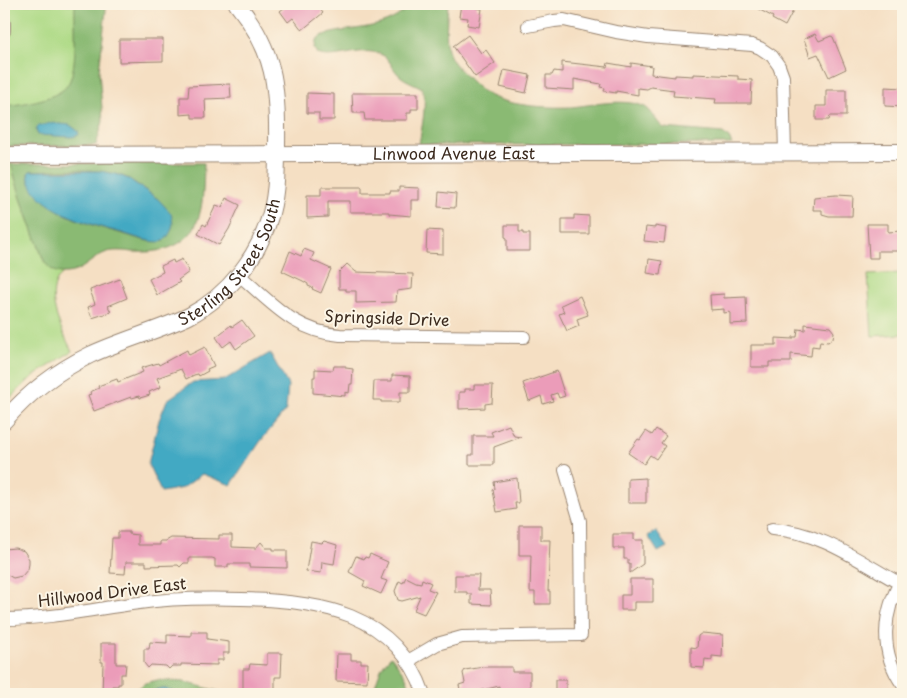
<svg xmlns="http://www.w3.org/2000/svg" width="907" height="698" font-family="'Playpen Sans',sans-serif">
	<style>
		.green { fill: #aeda86; stroke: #748252 }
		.forest { fill: #8aba73; stroke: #627248; fill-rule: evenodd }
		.water { fill: #43a9c3; stroke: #3f6a70 }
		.building { fill: #eb9cb9 }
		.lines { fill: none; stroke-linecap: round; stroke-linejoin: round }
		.minor-casing { stroke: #988470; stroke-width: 14 }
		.tertiary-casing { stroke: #988470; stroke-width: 18 }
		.minor { stroke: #fff; stroke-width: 12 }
		.tertiary { stroke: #fff; stroke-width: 16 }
		.labels { text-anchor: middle; stroke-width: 4; stroke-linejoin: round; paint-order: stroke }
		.street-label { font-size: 16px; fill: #3b2a1e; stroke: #fcf5e5 }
	</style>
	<rect width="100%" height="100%" fill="#fcf5e5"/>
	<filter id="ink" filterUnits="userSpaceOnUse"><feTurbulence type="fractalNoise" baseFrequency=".02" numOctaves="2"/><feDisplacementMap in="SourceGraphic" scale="10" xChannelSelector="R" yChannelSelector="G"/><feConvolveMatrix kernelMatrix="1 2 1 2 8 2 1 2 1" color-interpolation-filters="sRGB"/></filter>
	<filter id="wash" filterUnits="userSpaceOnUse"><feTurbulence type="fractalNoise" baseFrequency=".0096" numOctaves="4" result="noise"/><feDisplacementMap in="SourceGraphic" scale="20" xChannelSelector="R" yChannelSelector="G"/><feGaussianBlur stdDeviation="1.12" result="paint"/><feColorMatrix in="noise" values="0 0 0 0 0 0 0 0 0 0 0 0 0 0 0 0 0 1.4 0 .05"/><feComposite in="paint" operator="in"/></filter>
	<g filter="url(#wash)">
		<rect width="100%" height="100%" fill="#f5dfc3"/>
		<!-- green -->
		<path class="green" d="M 9,4 L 76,4 L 74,146 L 4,146 L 4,45 C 12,34 13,24 7,13 Z
			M 4,163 L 11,164 L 21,198 L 44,261 L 50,268 L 63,273 C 41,292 62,331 72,351 L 31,378 L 4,404 Z
			M 901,273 L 903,334 L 872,336 L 868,275 Z"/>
		<!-- forest -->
		<path class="forest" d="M 75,4 L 105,4 L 106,10 L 99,71 L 103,121 L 96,145 L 4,146 L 4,106 C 20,104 54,100 66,87 C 79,72 74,24 75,4 Z
			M 410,4 L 448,4 C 447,18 445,35 448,50 C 450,59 458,68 465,75 C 471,81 477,88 485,93 C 506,106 546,108 571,107 C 592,105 623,98 643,106 C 653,110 655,122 664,128 L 723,133 L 729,138 L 732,144 L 419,145 C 421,130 428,102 422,88 C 414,83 405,81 398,74 C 392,68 389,57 380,54 C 361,46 333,61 318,54 L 315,48 L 316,40 L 321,36 C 349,26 390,32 410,4 Z
			M 204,163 C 203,186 205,215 190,234 C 176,250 154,253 133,252 C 124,251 116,250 107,252 C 92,257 82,273 66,273 C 56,274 49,269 44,261 L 21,198 L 11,164 ZM 30,171 C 57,170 107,167 129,179 C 139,185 149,193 158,199 L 164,240 C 151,245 136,237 123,234 C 93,225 63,219 41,196 C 34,189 28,184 28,173 Z
			M 391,656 L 405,675 L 413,694 L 372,694 C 378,680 379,667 391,656 Z
			M 157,680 L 184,682 L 229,694 L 181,694 L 166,689 L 159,689 L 144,694 L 131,694 L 145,683 Z"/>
		<!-- water -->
		<path class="water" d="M 51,123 L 70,125 L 78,131 L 79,135 L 72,137 L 38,135 L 36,130 L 38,126 Z
			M 30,171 L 100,171 L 116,174 L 129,179 L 158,199 L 171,213 L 173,224 L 171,231 L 167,238 L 160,242 C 147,242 135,237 122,233 C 95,226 29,209 28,173 Z
			M 270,353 L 288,385 L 286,410 L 260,442 L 231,485 L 202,474 L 183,488 L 161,492 L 148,464 L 159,420 L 167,400 L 193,382 L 224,380 Z
			M 656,531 L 667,547 L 658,552 L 648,536 Z
			M 159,689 L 166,689 L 181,694 L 144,694 Z"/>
		<g id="blocks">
			<!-- building -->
			<path class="building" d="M 289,4 L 316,4 L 323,13 L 302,30 L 293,18 L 288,22 L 280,11 Z
				M 461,4 L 477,4 L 476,8 L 482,9 L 479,27 L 467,25 L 468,18 L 459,17 Z
				M 749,4 L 789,4 L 795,7 L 785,26 L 772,19 L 773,17 Z
				M 815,34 L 819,41 L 831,36 L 833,37 L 846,69 L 829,77 L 818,54 L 810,57 L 804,39 Z
				M 468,35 L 481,53 L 486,50 L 495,63 L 475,77 L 453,46 Z
				M 119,39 L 163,39 L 163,61 L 119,62 Z
				M 562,62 L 607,67 L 608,63 L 631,67 L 631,63 L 652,66 L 651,74 L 675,77 L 675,75 L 693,76 L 693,74 L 738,76 L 738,79 L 752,80 L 751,103 L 715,103 L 716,99 L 673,96 L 674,90 L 651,87 L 647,89 L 638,88 L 638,95 L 616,91 L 616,93 L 604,91 L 605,88 L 600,87 L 601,84 L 574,79 L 574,90 L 546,88 L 546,75 L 552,75 L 554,71 L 562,72 Z
				M 504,70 L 530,75 L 526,93 L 500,87 Z
				M 230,84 L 231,98 L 205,99 L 206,118 L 192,118 L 192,114 L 180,115 L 180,97 L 188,97 L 189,86 Z
				M 885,87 L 903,88 L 903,107 L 885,106 Z
				M 826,90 L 846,90 L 846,116 L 830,116 L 829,120 L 816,120 L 816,106 L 826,106 Z
				M 307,93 L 334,94 L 334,120 L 319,120 L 319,113 L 307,113 Z
				M 352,93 L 418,93 L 418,109 L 411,109 L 411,113 L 407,113 L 407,120 L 365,120 L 364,113 L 353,113 Z
				M 321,187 L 362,187 L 362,193 L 390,193 L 390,191 L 399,191 L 399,187 L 419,188 L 419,200 L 411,200 L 411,216 L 389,214 L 389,212 L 350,212 L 350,201 L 328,201 L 328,217 L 307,218 L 307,195 L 321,195 Z
				M 439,192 L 456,194 L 455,208 L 438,207 Z
				M 836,195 L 853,196 L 852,216 L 829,216 L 822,214 L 822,210 L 813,210 L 814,197 Z
				M 226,198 L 240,205 L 229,229 L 219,245 L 198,234 L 203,224 L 206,226 L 216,205 L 222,207 Z
				M 574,215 L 589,216 L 589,234 L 562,234 L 562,219 L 574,219 Z
				M 867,224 L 888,224 L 888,232 L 901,231 L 901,251 L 878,251 L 878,258 L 869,258 Z
				M 505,225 L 519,225 L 519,232 L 523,232 L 523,234 L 530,234 L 530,251 L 507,251 L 507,238 L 505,237 Z
				M 655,226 L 666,228 L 664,243 L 644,241 L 646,227 L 655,228 Z
				M 427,230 L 443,231 L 443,254 L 426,253 Z
				M 304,249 L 314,253 L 311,260 L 331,269 L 321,293 L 312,289 L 313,288 L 308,286 L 308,284 L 303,281 L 282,271 L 290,251 L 301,256 Z
				M 182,259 L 189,272 L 178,280 L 180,282 L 157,295 L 149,279 L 163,272 L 161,266 L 173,260 L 174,263 Z
				M 649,259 L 662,261 L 660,275 L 647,273 Z
				M 347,264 L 356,272 L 413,274 L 412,289 L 397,291 L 396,302 L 356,303 L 356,291 L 346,291 L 346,289 L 339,289 L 339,272 Z
				M 120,279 L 127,298 L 108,306 L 111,312 L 92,318 L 88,307 L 95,304 L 90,290 Z
				M 724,294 L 724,298 L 746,297 L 747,323 L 730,324 L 730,312 L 724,313 L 724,309 L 711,310 L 710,295 Z
				M 580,296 L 588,315 L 577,319 L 579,326 L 567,331 L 559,314 L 564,312 L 561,305 Z
				M 242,320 L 254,336 L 236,349 L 231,341 L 223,347 L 216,337 L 231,325 L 232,327 Z
				M 805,324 L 830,327 L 834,332 L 833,338 L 828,342 L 820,341 L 819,347 L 812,346 L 811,356 L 791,354 L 791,362 L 769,362 L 769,367 L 751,367 L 751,345 L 776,345 L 776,338 L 793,339 L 793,337 L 797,337 L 798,329 L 805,330 Z
				M 205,347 L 214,366 L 207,369 L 208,371 L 199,376 L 198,374 L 194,375 L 186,379 L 181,369 L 157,378 L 161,387 L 149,392 L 150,395 L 140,398 L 139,396 L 132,398 L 131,397 L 94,411 L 88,395 L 91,394 L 90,392 L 99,388 L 98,386 L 117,379 L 118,382 L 143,372 L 141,368 L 158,363 L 159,365 L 187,350 L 189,355 Z
				M 334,366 L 346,366 L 346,368 L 353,369 L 352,384 L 350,384 L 349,393 L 345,392 L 345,396 L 313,393 L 313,377 L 315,377 L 315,369 L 333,370 Z
				M 557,371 L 565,396 L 559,398 L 557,393 L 551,395 L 553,401 L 543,404 L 541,396 L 529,401 L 523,383 Z
				M 392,375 L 410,376 L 410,392 L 400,392 L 400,402 L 381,402 L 381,400 L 373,400 L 374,381 L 392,381 Z
				M 474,385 L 493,385 L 492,403 L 485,404 L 485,408 L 459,409 L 459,392 L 465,392 L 465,389 L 474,389 Z
				M 509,425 L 514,436 L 521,437 L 494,447 L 494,465 L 469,465 L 469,455 L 473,455 L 473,436 L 493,436 L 491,432 Z
				M 656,429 L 666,436 L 661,443 L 665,446 L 656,459 L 650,455 L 644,464 L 628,453 L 638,439 L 640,440 L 646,431 L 652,435 Z
				M 517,478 L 519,503 L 515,503 L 516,509 L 497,512 L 493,490 L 495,489 L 494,482 Z
				M 646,478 L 646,503 L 628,503 L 628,479 Z
				M 519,525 L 541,525 L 541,540 L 550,540 L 548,591 L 550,591 L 550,604 L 535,604 L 535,592 L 530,592 L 531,555 L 519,555 Z
				M 118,532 L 129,532 L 129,534 L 138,535 L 138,545 L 160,545 L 160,541 L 166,541 L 171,538 L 219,539 L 219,535 L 232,535 L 232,547 L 256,548 L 261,542 L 266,548 L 273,548 L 273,550 L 287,550 L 287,568 L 249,567 L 249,564 L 228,564 L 228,567 L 215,567 L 215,559 L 212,558 L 189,558 L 189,563 L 184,563 L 180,567 L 178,565 L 146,566 L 146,562 L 126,562 L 125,574 L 110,573 L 112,538 L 118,538 Z
				M 613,534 L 634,534 L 634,540 L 643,540 L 643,564 L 630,573 L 630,564 L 628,564 L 628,559 L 624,559 L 624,548 L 613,548 Z
				M 311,541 L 322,543 L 324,541 L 337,545 L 334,564 L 322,562 L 321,573 L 306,571 Z
				M 15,548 L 24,551 L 29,559 L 29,564 L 28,569 L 22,576 L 13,578 L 4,573 L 4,549 Z
				M 370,554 L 388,562 L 381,579 L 387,581 L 381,594 L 363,586 L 365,581 L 349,572 L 356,556 L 364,559 L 365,557 L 368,558 Z
				M 455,575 L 479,575 L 478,590 L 490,590 L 491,605 L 471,604 L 471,594 L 467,594 L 467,592 L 455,592 Z
				M 406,577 L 416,582 L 421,583 L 422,579 L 431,583 L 428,589 L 436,592 L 424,614 L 414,610 L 420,596 L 402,601 L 398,600 L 395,591 L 399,581 L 403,583 Z
				M 630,579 L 653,579 L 653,602 L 634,602 L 634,610 L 621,610 L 621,595 L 630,595 Z
				M 191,632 L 207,632 L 207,639 L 229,642 L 229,653 L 223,653 L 223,660 L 217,660 L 217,665 L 181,664 L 181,666 L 172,666 L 169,669 L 166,666 L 151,665 L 148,668 L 144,663 L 144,649 L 149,649 L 150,642 L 167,643 L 167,635 L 191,636 Z
				M 702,633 L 723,635 L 722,657 L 712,656 L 712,660 L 705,659 L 704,668 L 691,667 L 691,647 L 697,648 L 698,636 Z
				M 101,643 L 116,643 L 116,664 L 126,664 L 125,674 L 121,674 L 121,684 L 118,684 L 118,686 L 112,686 L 106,694 L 102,694 L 103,662 L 101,662 Z
				M 267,653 L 282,653 L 281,677 L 275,677 L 275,691 L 243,690 L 243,669 L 249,669 L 250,664 L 267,665 Z
				M 337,654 L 351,654 L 351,660 L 361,660 L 361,663 L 368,663 L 367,682 L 336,681 Z
				M 484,667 L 512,667 L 512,672 L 530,672 L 530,693 L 512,694 L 512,692 L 499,692 L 499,686 L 471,693 L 472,694 L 461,694 L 459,685 L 465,683 L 463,673 L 465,670 Z
				M 555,680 L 566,680 L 566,694 L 555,694 Z"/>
		</g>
	</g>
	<g filter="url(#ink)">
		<use href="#blocks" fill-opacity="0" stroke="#988470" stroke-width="1"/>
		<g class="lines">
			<!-- minor casing -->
			<g class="minor-casing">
				<path id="minor" d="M 4,23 L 4,31
					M 528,26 L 554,21 L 564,20 L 616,32 L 648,37 L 752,45 L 760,48 L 772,56 L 779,66 L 783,77 L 785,153
					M 239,275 C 271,302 295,332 340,335 L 524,337
					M 772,529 C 819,531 859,561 899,583
					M 903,577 C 882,612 879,652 903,685
					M 4,619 C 50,619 93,609 139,603 C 173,598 207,598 241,599 C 318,600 396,612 424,694
					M 408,661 L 437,644 L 462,637 L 581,635 L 580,521 L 565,470"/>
			</g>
			<!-- tertiary casing -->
			<g class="tertiary-casing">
				<g id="tertiary">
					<path id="s1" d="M 4,155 L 903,152"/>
					<path id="s2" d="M 4,421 C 28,393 57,371 90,355 C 122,340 157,331 189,316 C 229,295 259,256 271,213 C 277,191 277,167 277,145 C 278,87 275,51 237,4"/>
				</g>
			</g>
			<!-- minor -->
			<use href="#minor" class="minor"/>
			<!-- tertiary -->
			<use href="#tertiary" class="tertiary"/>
		</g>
	</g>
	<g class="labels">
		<!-- street labels -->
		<g class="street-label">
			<text dy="6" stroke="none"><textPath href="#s1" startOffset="450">Linwood Avenue East</textPath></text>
			<text dy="6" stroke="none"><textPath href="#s2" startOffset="285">Sterling Street South</textPath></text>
			<text transform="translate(387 318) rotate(2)" y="6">Springside Drive</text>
			<text transform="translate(112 592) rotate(-7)" y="6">Hillwood Drive East</text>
		</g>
	</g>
	<!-- margin -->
	<rect width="907" height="698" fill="none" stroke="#fcf5e5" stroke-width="20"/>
</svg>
